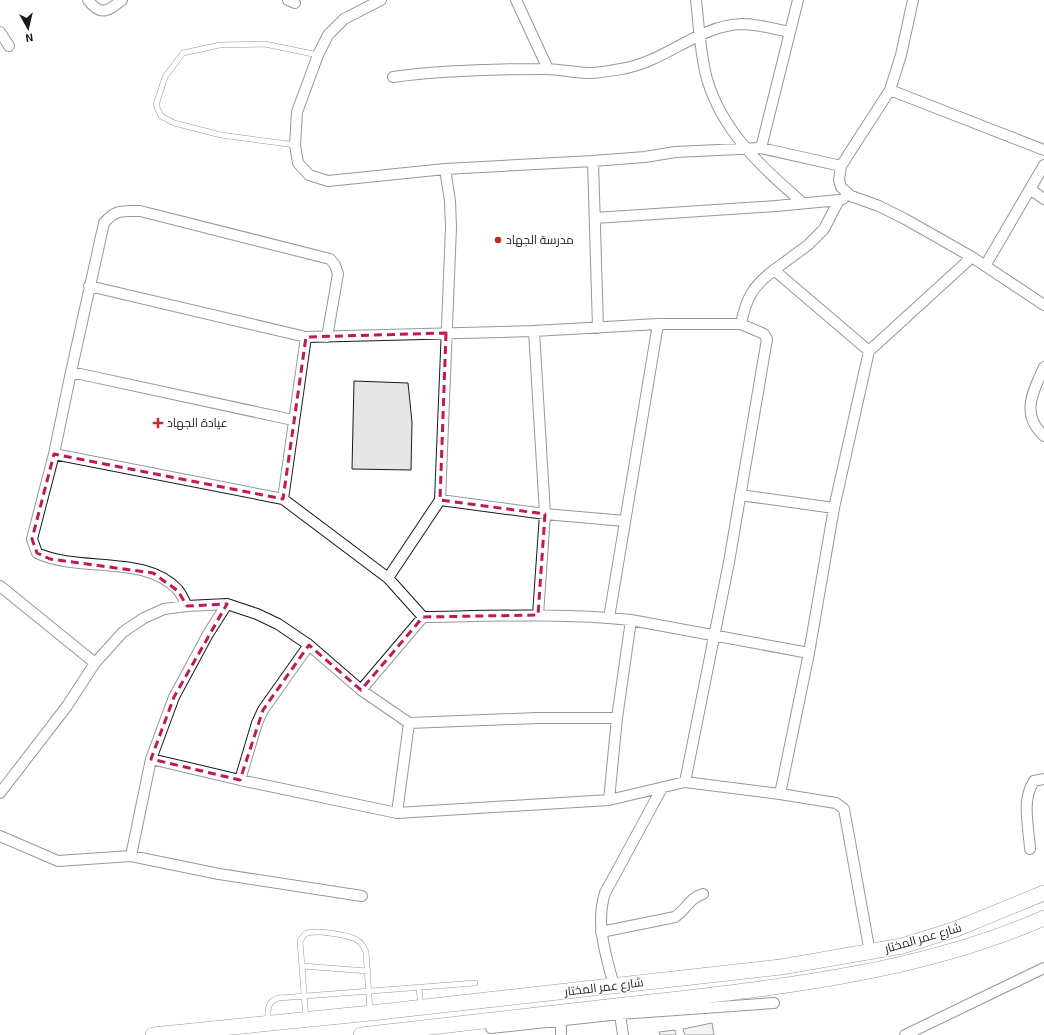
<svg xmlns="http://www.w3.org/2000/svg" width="1044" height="1035" font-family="Georgia,Cairo,serif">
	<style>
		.building { fill: #e6e6e6; stroke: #1a1a1a }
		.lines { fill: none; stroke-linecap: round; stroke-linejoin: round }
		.lane-casing { stroke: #1a1a1a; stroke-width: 6 }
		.street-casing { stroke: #1a1a1a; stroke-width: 12 }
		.secondary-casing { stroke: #1a1a1a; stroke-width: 16 }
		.lane { stroke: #fff; stroke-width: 5 }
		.street { stroke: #fff; stroke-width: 10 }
		.secondary { stroke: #fff; stroke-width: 15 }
		.marked { fill: none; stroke: #c2185b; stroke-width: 3; stroke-dasharray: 8 5; stroke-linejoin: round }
		.poi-dot { fill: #c62828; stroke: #fff; stroke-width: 1.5 }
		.labels { text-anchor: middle; stroke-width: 3; stroke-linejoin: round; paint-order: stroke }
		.poi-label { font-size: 12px; fill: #1a1a1a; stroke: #fff; text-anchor: start }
		.street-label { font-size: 12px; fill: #1a1a1a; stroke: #fff }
	</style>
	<rect width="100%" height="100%" fill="#fff"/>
	<!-- building -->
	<path class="building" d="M 354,381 L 408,383 L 412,422 L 411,470 L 352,469 Z
		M 712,1023 L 714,1035 L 685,1035 L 683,1029 Z
		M 675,1030 L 676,1035 L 660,1035 L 659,1032 Z"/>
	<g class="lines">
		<!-- lane casing -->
		<g class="lane-casing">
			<path id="lane" d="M 295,145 L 221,135 L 174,123 L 161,116 L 156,105 L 165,77 L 183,53 L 220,45 L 265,44 L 318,55
				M 302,966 L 368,971
				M 419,988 L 421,1007
				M 306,1019 L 300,941 L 305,934 C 314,929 349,935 357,940 C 362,943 364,947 366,952 L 370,1012
				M 268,1022 C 268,1012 266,1001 279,998 L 475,983"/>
		</g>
		<!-- street casing -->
		<g class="street-casing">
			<path id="street" d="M 88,0 C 101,17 108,11 122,0
				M 288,0 L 295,3
				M 381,0 L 344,19 L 328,35 L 318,55 L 297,112 L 295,145 L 298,163 L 309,175 L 328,181 L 445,169 L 593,161
				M 516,0 L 548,69
				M 696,0 C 699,26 700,54 707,79 C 722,131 763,169 803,203
				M 913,0 L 901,55 L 890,90 L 841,166 L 839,180 L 841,187 L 851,196 L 879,206 L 905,219 L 972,257 L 1044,305
				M 0,32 L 9,46
				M 393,77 C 444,70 493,69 545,69 C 560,69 575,73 590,73 C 601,73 615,70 626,68 C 667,60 700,25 742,24 C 758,24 774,29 790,32
				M 890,90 L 1044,150
				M 761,148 L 798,0
				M 1031,190 L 1044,199
				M 595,218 L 776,206 L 839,200
				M 985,266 L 1044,165
				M 774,270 L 808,245 L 824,229 L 839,200 L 843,199
				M 89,286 L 306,337
				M 741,324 C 746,298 753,286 774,270 L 869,351
				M 598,328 L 593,161 L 645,157 L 675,152 L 761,148 L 841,166
				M 534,331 L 545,514 L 538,615
				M 1044,367 C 1033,392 1020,414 1044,436
				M 71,372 L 104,223 C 116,209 123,211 140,211 L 330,259 L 335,265 L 338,274 L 327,337
				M 54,454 L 32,539 L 37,553 C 79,573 145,554 178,590 C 182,595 184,601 187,606
				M 740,495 L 834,508
				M 283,499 L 54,454 L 71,372 L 293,420
				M 440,500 L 545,514 L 625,521
				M 388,578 L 440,500 L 451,227 L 450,201 L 445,169
				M 0,586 L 95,663
				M 227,604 L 208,634 L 174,697 L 151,759 L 240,780 L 397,813 L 609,800 L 685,782 L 780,794 L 809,653 L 834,508 L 869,351 L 972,257
				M 423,617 C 492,616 562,613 631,620 L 809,653
				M 609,618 L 658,324
				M 361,690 L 423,617 L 388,578 L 283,499 L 306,337 L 534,331 L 658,324 L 741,324 L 764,334 L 767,339 L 729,562 L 685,782
				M 617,718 L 631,620
				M 240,780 L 257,723 L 263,710 L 309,645
				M 0,793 L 67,706 L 95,663 L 123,632 L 144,618 L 164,609 L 187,606 L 227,604 L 257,614 L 278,624 L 309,645 L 361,690 L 409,723 L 537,718 L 617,718 L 609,800
				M 780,794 L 836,803 L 844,809 L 870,953
				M 397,813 L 409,723
				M 0,836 L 58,861 L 131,856 L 219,874 L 362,896
				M 1030,849 C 1029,828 1021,800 1034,781 L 1044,779
				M 131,856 L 151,759
				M 601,932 L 675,917 C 686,910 689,898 703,894
				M 614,986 C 606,955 595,924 605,893 L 662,788
				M 620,1014 L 623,1035
				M 561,1020 L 561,1035
				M 491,1028 L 620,1014 L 774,1003
				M 905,1035 L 1044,968"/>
		</g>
		<!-- secondary casing -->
		<g class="secondary-casing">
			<path id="secondary" d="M 153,1035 L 371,1013 L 781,967 L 902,946 L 956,929 L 1044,893
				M 361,1035 C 461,1024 560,1012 660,1001 C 790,986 923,971 1044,918"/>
		</g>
		<!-- lane -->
		<use href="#lane" class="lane"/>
		<!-- street -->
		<use href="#street" class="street"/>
		<!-- secondary -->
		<use href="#secondary" class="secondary"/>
	</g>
	<!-- marked area -->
	<path d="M0 0H1044V1035H0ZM 446,333 L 440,500 L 545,514 L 538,615 L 423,617 L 361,690 L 309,645 L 263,710 L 240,780 L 151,759 L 174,697 L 227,604 L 187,606 L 178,591 L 153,573 L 50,559 L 37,553 L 32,539 L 54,454 L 283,499 L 306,337 Z" fill="#fff" fill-opacity=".55" fill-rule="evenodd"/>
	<path class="marked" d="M 446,333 L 440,500 L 545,514 L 538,615 L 423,617 L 361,690 L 309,645 L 263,710 L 240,780 L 151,759 L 174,697 L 227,604 L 187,606 L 178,591 L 153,573 L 50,559 L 37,553 L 32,539 L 54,454 L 283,499 L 306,337 Z"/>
	<!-- markers -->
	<g class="poi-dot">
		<circle cx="498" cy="240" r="4"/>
		<path d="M156 417h4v4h4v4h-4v4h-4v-4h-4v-4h4z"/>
	</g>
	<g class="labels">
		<!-- poi labels -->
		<g class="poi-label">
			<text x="506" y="244">مدرسة الجهاد</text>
			<text x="167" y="427">عيادة الجهاد</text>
		</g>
		<!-- street labels -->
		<g class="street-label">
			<text transform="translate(923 938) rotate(-16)" y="4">شارع عمر المختار</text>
			<text transform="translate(604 987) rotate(-7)" y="4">شارع عمر المختار</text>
		</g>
	</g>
	<!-- north arrow -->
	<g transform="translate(28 28) rotate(172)" stroke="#ffffff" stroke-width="3" paint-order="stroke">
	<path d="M0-3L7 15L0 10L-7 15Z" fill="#1a1a1a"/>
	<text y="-6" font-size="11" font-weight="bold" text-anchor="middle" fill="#1a1a1a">N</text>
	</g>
</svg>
